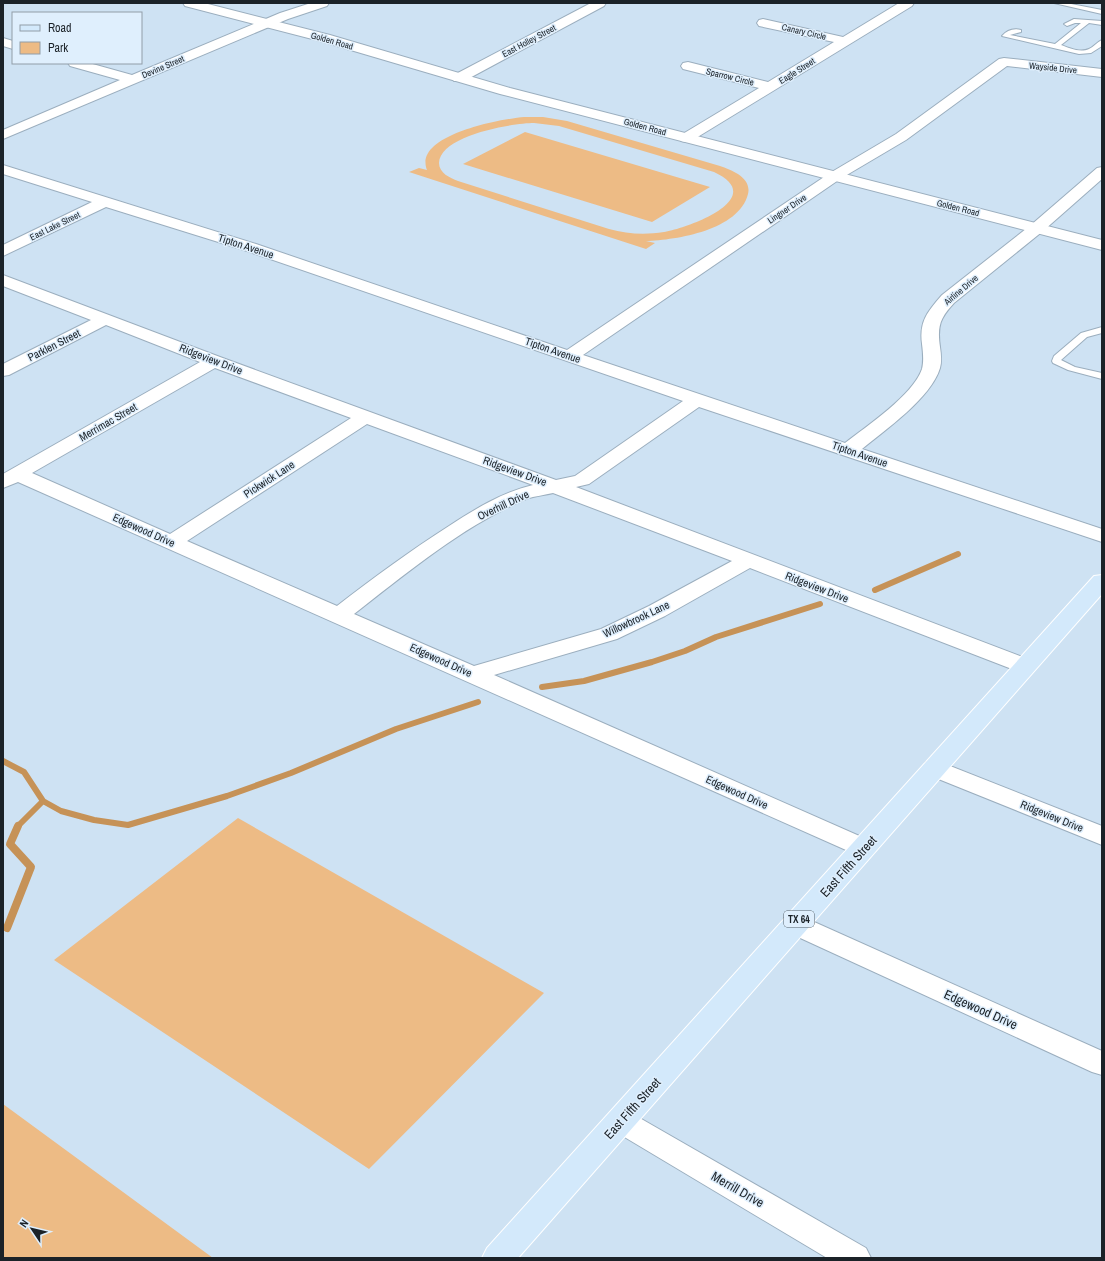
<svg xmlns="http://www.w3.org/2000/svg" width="1105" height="1261" font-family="'Archivo Narrow',sans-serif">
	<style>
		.green { fill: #edbb85; fill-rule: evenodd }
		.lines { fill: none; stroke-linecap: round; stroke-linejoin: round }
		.stream-far1 { stroke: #c69257; stroke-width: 6 }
		.stream { stroke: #c69257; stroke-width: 8 }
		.lane-casing { stroke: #9baebe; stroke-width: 2 }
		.street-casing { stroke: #9baebe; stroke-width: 2 }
		.secondary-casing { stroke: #9baebe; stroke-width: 2 }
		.primary-casing { stroke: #fff; stroke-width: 2 }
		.lane { fill: #fff; fill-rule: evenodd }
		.street { fill: #fff; fill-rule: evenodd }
		.secondary { fill: #fff; fill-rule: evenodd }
		.primary { fill: #d3e9fb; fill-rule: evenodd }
		.labels { text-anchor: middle; stroke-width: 3; stroke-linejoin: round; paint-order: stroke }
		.far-street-label { font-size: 9px; fill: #1b2228; stroke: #dfeffd }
		.shield { fill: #dfeffd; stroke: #566068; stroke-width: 1 }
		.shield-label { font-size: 10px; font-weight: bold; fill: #1b2228 }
		.street-label { font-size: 11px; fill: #1b2228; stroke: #dfeffd }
		.near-street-label { font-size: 13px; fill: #1b2228; stroke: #dfeffd }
	</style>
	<rect width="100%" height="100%" fill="#cee2f3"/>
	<!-- green -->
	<path class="green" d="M 524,117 L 543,117 L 567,121 L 720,166 C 732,170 752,178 748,194 C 739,230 677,240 646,241 L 655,243 L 646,249 L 409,172 L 419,168 L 427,170 C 413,135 501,119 524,117 ZM 534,123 L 559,126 L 714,172 C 770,198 688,228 664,232 C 645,235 627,234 609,229 L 458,181 C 450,178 439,173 439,163 C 440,135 513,123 534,123 Z
		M 525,132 L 710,187 L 652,222 L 463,164 Z
		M 238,818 L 544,993 L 369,1169 L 54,960 Z
		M 3,1104 L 213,1258 L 3,1258 Z"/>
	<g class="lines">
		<!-- stream-far1 -->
		<path class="stream-far1" d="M 875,590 L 958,554
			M 542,687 L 584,681 L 652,662 L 685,651 L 716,637 L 820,604
			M 3,761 L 24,772 L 43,801 L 61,811 L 94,820 L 128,825 L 227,796 L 291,773 L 396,729 L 478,702
			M 17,827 L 43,801"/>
		<!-- stream -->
		<path class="stream" d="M 7,928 L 31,867 L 10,844 L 18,826"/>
		<!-- lane casing -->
		<g class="lane-casing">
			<path id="lane" d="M 1054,3 L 1066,3 L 1102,10 L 1102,14 Z
				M 1074,19 L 1102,21 L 1102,25 L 1089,23 L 1061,45 C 1069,48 1080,53 1089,49 C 1094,47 1097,42 1102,40 L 1102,46 L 1091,53 L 1079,54 L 1002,36 C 1007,30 1014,28 1021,30 L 1021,32 L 1010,35 L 1055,44 L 1081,23 L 1075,23 L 1067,26 L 1064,24 Z
				M 1102,327 L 1102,333 L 1087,337 L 1061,360 L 1075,367 L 1102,373 L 1102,379 L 1068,370 L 1053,363 L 1052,361 L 1054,356 L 1081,333 Z"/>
		</g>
		<!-- street casing -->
		<g class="street-casing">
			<path id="street" d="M 311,3 L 329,3 L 327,6 L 288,19 L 3,139 L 3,130 L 120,80 L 70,66 L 68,63 L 89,63 L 132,75 L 280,13 Z
				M 591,3 L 606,3 L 604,6 L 464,81 L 454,81 L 452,78 L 454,75 Z
				M 899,3 L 914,3 L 912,6 L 691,141 L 686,142 L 681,141 L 679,138 L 681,135 L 759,88 L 683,69 L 681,66 L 683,63 L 688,62 L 768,82 L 834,42 L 759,26 L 757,23 L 759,20 L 763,19 L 843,37 Z
				M 3,38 L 13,41 L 13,49 L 3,46 Z
				M 1004,58 L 1102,69 L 1102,77 L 1007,66 L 906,140 L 840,179 L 583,355 L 845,443 C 867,426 913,395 922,369 C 924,361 923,352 922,344 C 919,322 927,312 942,295 L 1031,225 L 1097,168 L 1102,167 L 1102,179 L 1043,231 L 954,303 C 940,318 937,326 940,347 C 941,354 942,361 940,368 C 931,398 885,430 862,449 L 1102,529 L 1102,542 L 699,407 L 589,484 L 576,487 L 1033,661 L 1036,666 L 1033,671 L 1025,673 L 1017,671 L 750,568 L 665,616 L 617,639 L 494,675 L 873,842 L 877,848 L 873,854 L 864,857 L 855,854 L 18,482 L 3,488 L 3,474 L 200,362 L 106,325 L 9,375 L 3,376 L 3,364 L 91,320 L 3,286 L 3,275 L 220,357 L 556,480 L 575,476 L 683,401 L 244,250 L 106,207 L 3,256 L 3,245 L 92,202 L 3,174 L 3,165 L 256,244 L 567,350 L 830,173 L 896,134 L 999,59 ZM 215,368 L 351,418 L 170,534 L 32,473 ZM 367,424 L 533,485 C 503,492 475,509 449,526 C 410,551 373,578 337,606 L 187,541 ZM 553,493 L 732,561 L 649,606 L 601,629 L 474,666 L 354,614 C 408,572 463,526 526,499 C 535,496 545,495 553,493 Z
				M 935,760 L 1102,826 L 1102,845 L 926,774 L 923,768 L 926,762 Z
				M 794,914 L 803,917 L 1102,1051 L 1102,1075 L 1092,1072 L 785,931 L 781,924 L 785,917 Z
				M 621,1109 L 631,1113 L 866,1248 L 871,1258 L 827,1258 L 611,1129 L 606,1121 L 611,1113 Z"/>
		</g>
		<!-- secondary casing -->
		<g class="secondary-casing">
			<path id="secondary" d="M 183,3 L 204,3 L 330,35 L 510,88 L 1102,240 L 1102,250 L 500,94 L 320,41 L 185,6 Z"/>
		</g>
		<!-- primary casing -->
		<g class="primary-casing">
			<path id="primary" d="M 1102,575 L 1102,594 L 518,1258 L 482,1258 L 487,1248 L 1094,576 Z"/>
		</g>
		<!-- lane -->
		<use href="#lane" class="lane"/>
		<!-- street -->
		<use href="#street" class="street"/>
		<!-- secondary -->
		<use href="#secondary" class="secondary"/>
		<!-- primary -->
		<use href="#primary" class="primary"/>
	</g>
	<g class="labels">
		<!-- far-street labels -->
		<g class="far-street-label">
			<text transform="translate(804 32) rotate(13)" y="3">Canary Circle</text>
			<text transform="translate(332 41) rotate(16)" y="3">Golden Road</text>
			<text transform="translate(529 41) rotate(-28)" y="3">East Holley Street</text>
			<text transform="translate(163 67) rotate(-23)" y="3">Devine Street</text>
			<text transform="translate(1053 68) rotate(6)" y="3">Wayside Drive</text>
			<text transform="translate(797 71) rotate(-32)" y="3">Eagle Street</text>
			<text transform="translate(730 77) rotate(14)" y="3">Sparrow Circle</text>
			<text transform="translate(645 127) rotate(15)" y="3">Golden Road</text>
			<text transform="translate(958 208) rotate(14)" y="3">Golden Road</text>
			<text transform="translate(787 209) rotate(-34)" y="3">Lingner Drive</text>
			<text transform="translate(55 226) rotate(-26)" y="3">East Lake Street</text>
			<text transform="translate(961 290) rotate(-40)" y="3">Airline Drive</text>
		</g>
		<!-- shield labels -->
		<rect class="shield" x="784" y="911" width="30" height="16" rx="3"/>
		<g class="shield-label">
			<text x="799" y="923">TX 64</text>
		</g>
		<!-- street labels -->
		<g class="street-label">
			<text transform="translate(246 246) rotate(18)" y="4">Tipton Avenue</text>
			<text transform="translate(54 345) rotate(-27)" y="4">Parklen Street</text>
			<text transform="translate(553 350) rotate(19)" y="4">Tipton Avenue</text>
			<text transform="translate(211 359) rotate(21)" y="4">Ridgeview Drive</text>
			<text transform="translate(108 422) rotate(-30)" y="4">Merrimac Street</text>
			<text transform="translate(860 454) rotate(19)" y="4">Tipton Avenue</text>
			<text transform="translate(515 471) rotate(20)" y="4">Ridgeview Drive</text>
			<text transform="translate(269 479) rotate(-33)" y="4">Pickwick Lane</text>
			<text transform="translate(503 505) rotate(-25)" y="4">Overhill Drive</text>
			<text transform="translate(144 530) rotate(24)" y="4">Edgewood Drive</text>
			<text transform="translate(817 587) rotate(21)" y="4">Ridgeview Drive</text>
			<text transform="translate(636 619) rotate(-25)" y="4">Willowbrook Lane</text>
			<text transform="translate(441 660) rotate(24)" y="4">Edgewood Drive</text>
			<text transform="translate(737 792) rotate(24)" y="4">Edgewood Drive</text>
			<text transform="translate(1052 816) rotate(22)" y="4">Ridgeview Drive</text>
		</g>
		<!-- near-street labels -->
		<g class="near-street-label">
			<text transform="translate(848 866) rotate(-48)" y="5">East Fifth Street</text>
			<text transform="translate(981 1009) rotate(24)" y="5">Edgewood Drive</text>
			<text transform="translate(632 1108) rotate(-48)" y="5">East Fifth Street</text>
			<text transform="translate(738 1189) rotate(30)" y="5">Merrill Drive</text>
		</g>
	</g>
	<!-- border -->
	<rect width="1105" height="1261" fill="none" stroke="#1b2228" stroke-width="8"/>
	<!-- legend -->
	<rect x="12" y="12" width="130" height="52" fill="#dfeffd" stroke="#919da8"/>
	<rect x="20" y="25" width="20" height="6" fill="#d3e9fb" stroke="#919da8"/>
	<text x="48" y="32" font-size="12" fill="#1b2228">Road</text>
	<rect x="20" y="42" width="20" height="12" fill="#edbb85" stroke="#919da8"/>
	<text x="48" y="52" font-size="12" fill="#1b2228">Park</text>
	<!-- north arrow -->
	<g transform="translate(32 1229) rotate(305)" stroke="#dfeffd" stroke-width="3" paint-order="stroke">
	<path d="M0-3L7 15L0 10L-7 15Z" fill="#1b2228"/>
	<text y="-6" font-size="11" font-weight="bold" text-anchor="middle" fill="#1b2228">N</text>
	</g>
</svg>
